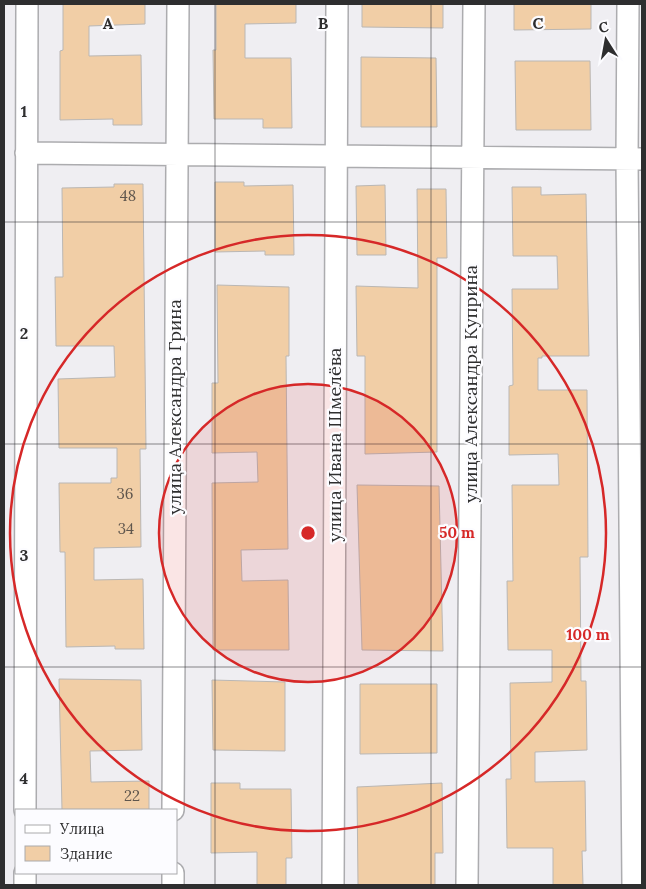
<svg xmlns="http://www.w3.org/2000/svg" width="646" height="889" font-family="Lora,serif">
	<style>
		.building { fill: #f1cea6; stroke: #bab7b4 }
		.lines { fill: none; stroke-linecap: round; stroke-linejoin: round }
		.minor-casing { stroke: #acacaf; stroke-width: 24 }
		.minor { stroke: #fff; stroke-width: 21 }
		.grid { fill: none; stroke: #2e2e2f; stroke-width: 1; stroke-opacity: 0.55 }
		.ring { fill: none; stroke: #d62828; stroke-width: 2.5 }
		.labels { text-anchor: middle; stroke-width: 4.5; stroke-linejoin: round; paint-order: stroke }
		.number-label { font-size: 15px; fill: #5f564d }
		.street-label { font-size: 18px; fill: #2e2e2f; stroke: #fcfcff }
		.grid-label { font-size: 16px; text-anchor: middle; font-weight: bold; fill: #2e2e2f; stroke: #fcfcff; stroke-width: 4.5; stroke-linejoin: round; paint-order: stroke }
		.centre { fill: #d62828; stroke: #fcfcff; stroke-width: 2.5 }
		.ring-label { font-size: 15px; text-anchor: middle; font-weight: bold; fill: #d62828; stroke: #fcfcff; stroke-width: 4.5; stroke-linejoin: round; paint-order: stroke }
	</style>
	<rect width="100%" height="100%" fill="#efeef2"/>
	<!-- building -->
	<path class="building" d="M 63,4 L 145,4 L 145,24 L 89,26 L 89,56 L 141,55 L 142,125 L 113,125 L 113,119 L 60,120 L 60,51 L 63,50 Z
		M 216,4 L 296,4 L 296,23 L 245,24 L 245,58 L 291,58 L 292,128 L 263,128 L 263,119 L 214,119 L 213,50 L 216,50 Z
		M 362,4 L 443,4 L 443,28 L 362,27 Z
		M 514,4 L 591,4 L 591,29 L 514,30 Z
		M 361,57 L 436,58 L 437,127 L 361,127 Z
		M 515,61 L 590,61 L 591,130 L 516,130 Z
		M 215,182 L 244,182 L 244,186 L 293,185 L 294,255 L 265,255 L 265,251 L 215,252 Z
		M 114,184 L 143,184 L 146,449 L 140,449 L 141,547 L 94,548 L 94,580 L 143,579 L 144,649 L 115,649 L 115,646 L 66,647 L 65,552 L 60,552 L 59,483 L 111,483 L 111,478 L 117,478 L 117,448 L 59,448 L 58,379 L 115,377 L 114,346 L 56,346 L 55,277 L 63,277 L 62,188 L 114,187 Z
		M 385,185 L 386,255 L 357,255 L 356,186 Z
		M 512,187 L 541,187 L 541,195 L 586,194 L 589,356 L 542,356 L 542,358 L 538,358 L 538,390 L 587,390 L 588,557 L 580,557 L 581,681 L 586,681 L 587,750 L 535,752 L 535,782 L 585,781 L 586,851 L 582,851 L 583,885 L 553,885 L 553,848 L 507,848 L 506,779 L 511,779 L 510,683 L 552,682 L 552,650 L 508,650 L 507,581 L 513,581 L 512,485 L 559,485 L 558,454 L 509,455 L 509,386 L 513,385 L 512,289 L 558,289 L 557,256 L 513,256 Z
		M 417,189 L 446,189 L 447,258 L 437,258 L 437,452 L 365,454 L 365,356 L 357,356 L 356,286 L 418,288 Z
		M 217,285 L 289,287 L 289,356 L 286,356 L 288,549 L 241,550 L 242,581 L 288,580 L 289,650 L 213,650 L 212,483 L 258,482 L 257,452 L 212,453 L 212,383 L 218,383 Z
		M 357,485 L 439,486 L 443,651 L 362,650 Z
		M 59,679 L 141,680 L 142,750 L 90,751 L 91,782 L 149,781 L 149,810 L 62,810 Z
		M 212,680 L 285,682 L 285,751 L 213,750 Z
		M 360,684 L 437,684 L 437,753 L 360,754 Z
		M 211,783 L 240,783 L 240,789 L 291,789 L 292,858 L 286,858 L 286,885 L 257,885 L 257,852 L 211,853 Z
		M 442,783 L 443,853 L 435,853 L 435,885 L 358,885 L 357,787 Z"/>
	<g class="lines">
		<!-- minor casing -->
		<g class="minor-casing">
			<path id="minor" d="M 628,4 L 627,159 L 633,885
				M 26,153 L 642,159
				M 25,810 L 27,4
				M 173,810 L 178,4
				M 25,885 L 25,873
				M 173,885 L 173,873
				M 333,885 L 337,4
				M 467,885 L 474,4"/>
		</g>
		<!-- minor -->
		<use href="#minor" class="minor"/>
	</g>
	<!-- grid -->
	<path class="grid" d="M 215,4 L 215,885M 431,4 L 431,885M 4,222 L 642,222M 4,444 L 642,444M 4,667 L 642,667"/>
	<!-- distance rings -->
	<circle cx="308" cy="533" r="149" fill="#d62828" fill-opacity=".12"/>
	<g class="ring">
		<circle cx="308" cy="533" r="149"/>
		<circle cx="308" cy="533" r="298"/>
	</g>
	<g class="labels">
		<!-- number labels -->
		<g class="number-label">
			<text x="128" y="201">48</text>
			<text x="125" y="499">36</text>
			<text x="126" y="534">34</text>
			<text x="132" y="801">22</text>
		</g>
		<!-- street labels -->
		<g class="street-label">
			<text transform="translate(471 384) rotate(-90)" y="6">улица Александра Куприна</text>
			<text transform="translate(175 407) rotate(-90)" y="6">улица Александра Грина</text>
			<text transform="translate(335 445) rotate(-90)" y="6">улица Ивана Шмелёва</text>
		</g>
	</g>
	<g class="grid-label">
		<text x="108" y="29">A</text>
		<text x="323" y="29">B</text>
		<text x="538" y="29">C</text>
		<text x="24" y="117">1</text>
		<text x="24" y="339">2</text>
		<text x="24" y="561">3</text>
		<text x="24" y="784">4</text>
	</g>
	<circle cx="308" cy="533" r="8" class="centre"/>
	<g class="ring-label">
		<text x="457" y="538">50 m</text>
		<text x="588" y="640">100 m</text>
	</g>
	<!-- border -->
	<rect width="646" height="889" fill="none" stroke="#2e2e2f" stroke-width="10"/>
	<!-- legend -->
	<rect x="15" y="809" width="162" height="65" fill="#fcfcff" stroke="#aaaaac"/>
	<rect x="25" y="825" width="25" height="8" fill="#ffffff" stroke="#aaaaac"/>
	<text x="60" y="834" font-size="15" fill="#2e2e2f">Улица</text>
	<rect x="25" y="846" width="25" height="15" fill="#f1cea6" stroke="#aaaaac"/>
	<text x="60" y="859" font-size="15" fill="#2e2e2f">Здание</text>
	<!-- north arrow -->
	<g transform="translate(606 40) rotate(349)" stroke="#fcfcff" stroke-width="4" paint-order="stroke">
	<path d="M0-4L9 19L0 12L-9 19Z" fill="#2e2e2f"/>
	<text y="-8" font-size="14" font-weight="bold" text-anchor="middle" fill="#2e2e2f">С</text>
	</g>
</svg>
